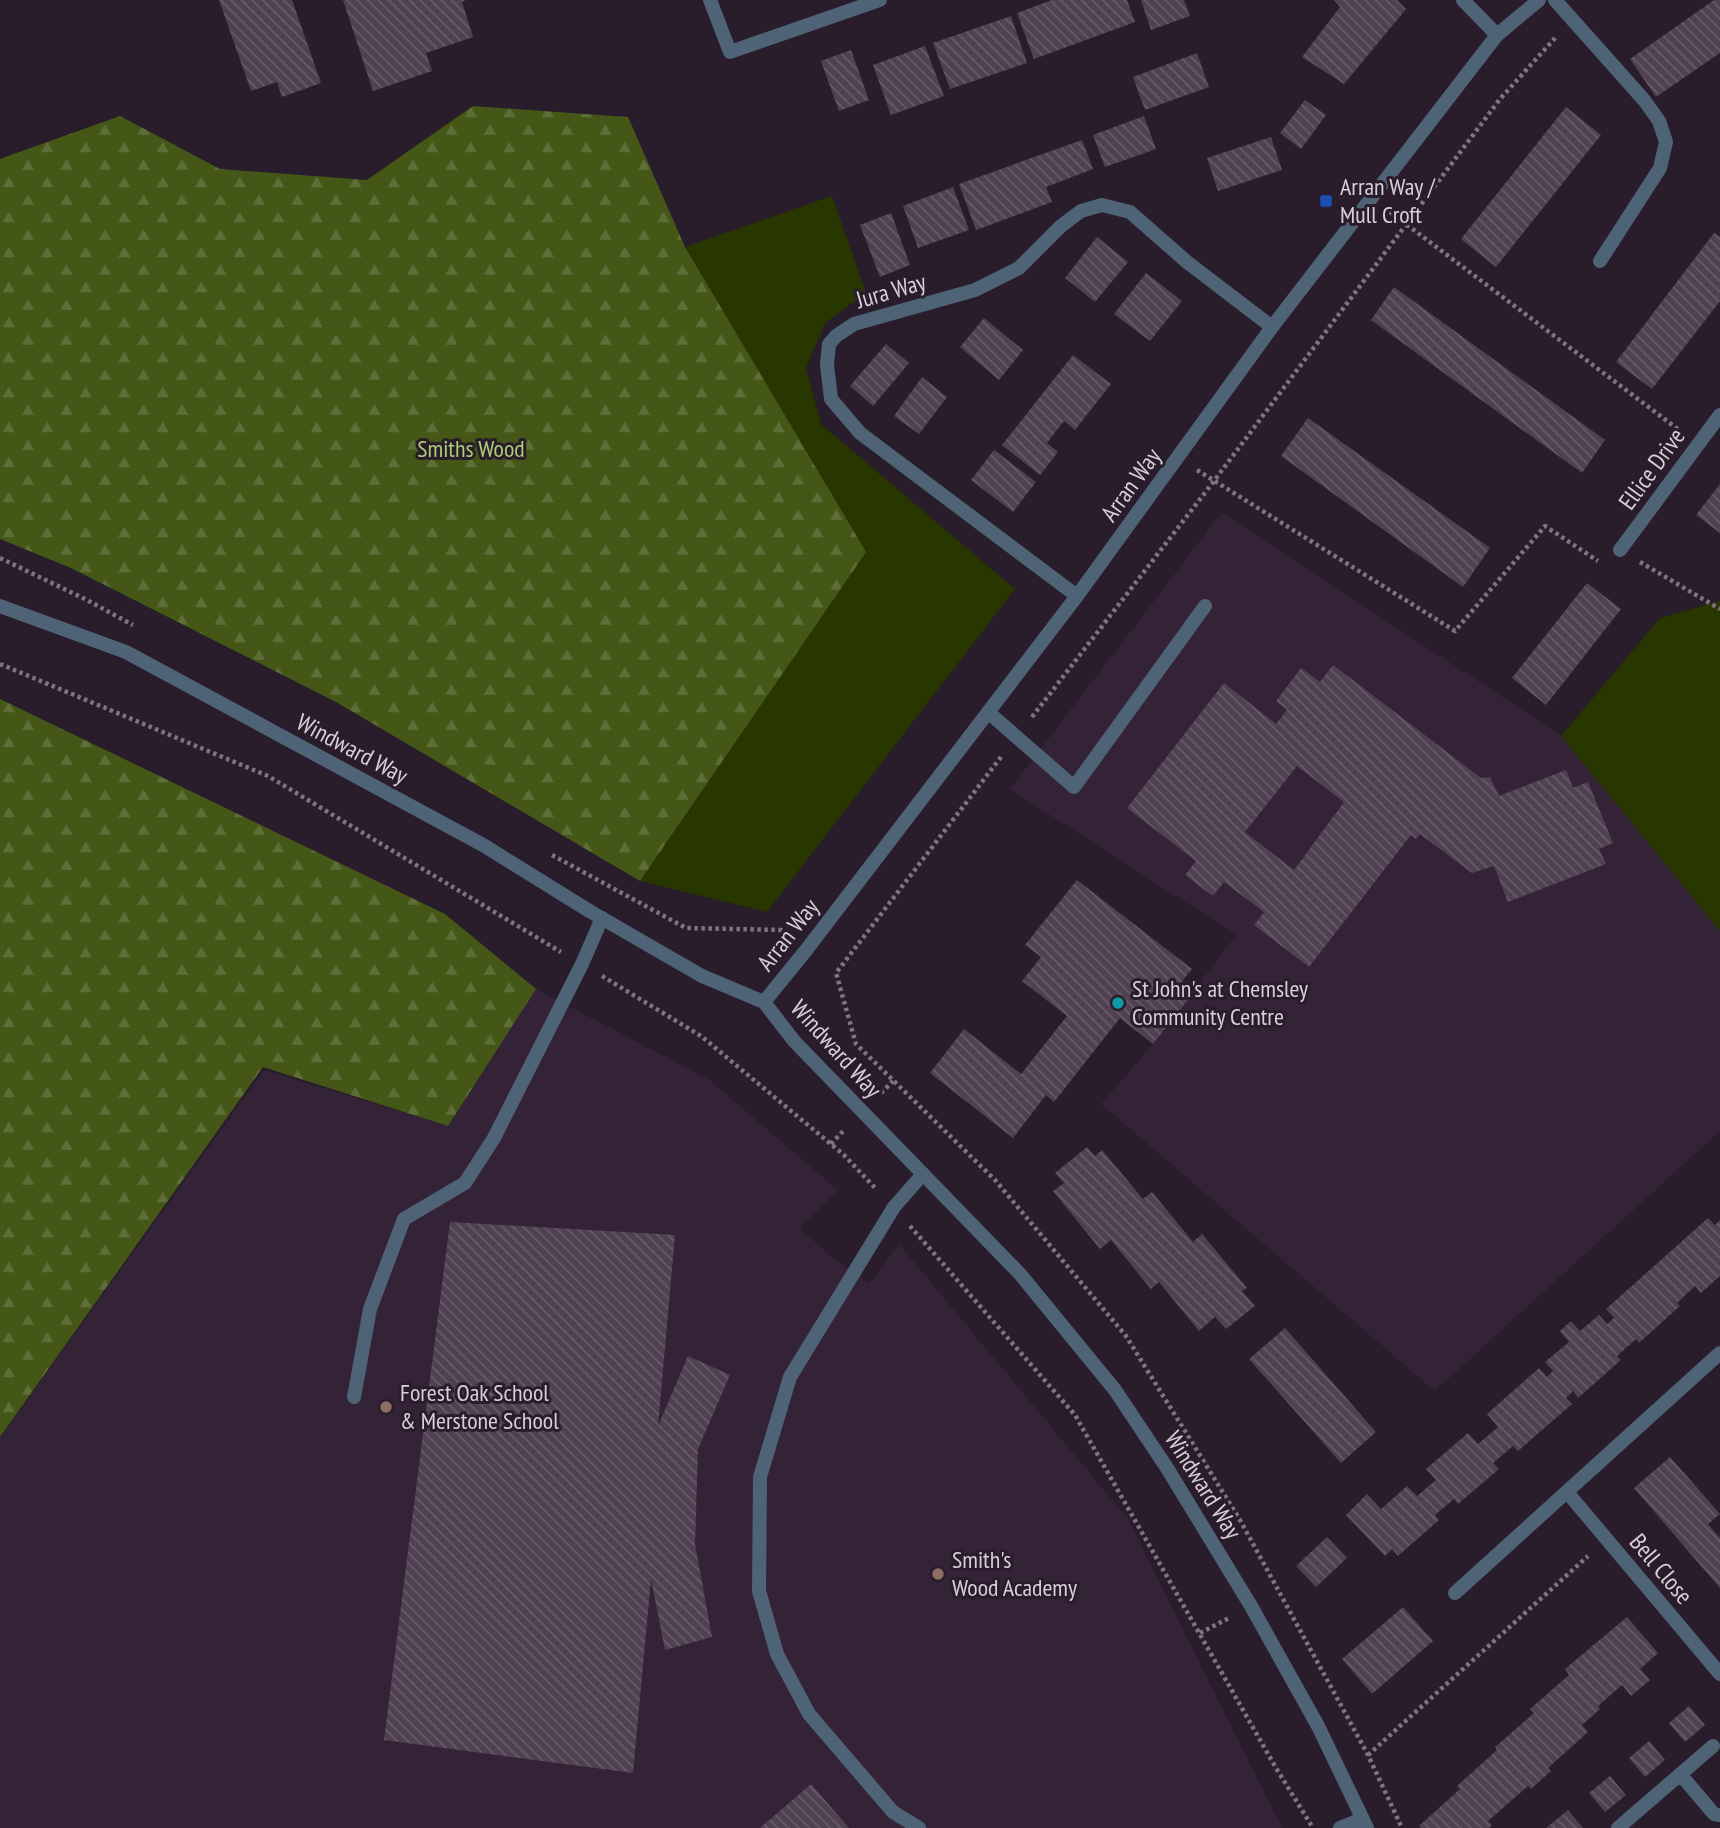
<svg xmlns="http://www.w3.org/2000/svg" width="1720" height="1828" font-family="'PT Sans Narrow',sans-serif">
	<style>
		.built { fill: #342337 }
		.green { fill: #283600 }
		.forest { fill: url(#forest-firs) }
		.building { fill: url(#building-back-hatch); fill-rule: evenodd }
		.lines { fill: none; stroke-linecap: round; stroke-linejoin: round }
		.path { stroke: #7f7480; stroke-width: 4.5; stroke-dasharray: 3.5 3.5; stroke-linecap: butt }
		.service { stroke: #4f6377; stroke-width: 14 }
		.minor { stroke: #4f6377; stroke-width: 14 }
		.tertiary { stroke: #4f6377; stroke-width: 14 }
		.transit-dot { fill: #1a4fb4; stroke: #291c2b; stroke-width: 2.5 }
		.culture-dot { fill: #0f9aa8; stroke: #291c2b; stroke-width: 2.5 }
		.education-dot { fill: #8d6e63; stroke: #291c2b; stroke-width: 2.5 }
		.labels { text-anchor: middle; stroke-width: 6; stroke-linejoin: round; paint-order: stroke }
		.poi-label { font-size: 24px; fill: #d8cfd9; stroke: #291c2b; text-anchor: start }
		.street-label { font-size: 24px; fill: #d8cfd9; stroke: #291c2b }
		.park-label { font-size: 24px; fill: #afcd74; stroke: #291c2b }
	</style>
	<defs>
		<pattern id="forest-firs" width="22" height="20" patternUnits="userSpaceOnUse" patternTransform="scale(1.75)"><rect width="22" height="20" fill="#445717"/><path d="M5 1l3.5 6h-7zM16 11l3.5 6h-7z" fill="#5e6e38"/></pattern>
		<pattern id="building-back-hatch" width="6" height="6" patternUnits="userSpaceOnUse" patternTransform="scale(1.75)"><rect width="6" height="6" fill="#4f4151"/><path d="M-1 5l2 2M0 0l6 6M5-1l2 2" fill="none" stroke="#685b69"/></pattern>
	</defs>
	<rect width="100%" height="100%" fill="#291c2b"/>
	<!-- built -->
	<path class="built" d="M 1222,512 L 1561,736 L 1720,931 L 1720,1131 L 1435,1391 L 1101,1104 L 1153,1044 L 1236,935 L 1010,789 Z
		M 536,989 L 710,1080 L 838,1190 L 800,1229 L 829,1254 L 869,1284 L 899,1244 L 1128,1519 L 1282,1828 L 0,1828 L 0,1438 L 264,1070 L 448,1126 Z"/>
	<!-- green -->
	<path class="green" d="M 832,196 L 866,293 L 825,323 L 806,368 L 821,424 L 1015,589 L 767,912 L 640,881 L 865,552 L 685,247 Z
		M 1720,601 L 1720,931 L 1561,736 L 1660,618 Z"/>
	<!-- forest -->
	<path class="forest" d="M 473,106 L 628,117 L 685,247 L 866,552 L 640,881 L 336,702 L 71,568 L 0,539 L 0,159 L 120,116 L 220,169 L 367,180 Z
		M 0,699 L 445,914 L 536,989 L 448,1126 L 263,1067 L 0,1437 Z"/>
	<!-- building -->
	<path class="building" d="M 219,0 L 292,0 L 321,83 L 282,97 L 277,82 L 251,91 Z
		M 343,0 L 466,0 L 462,2 L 473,37 L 426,53 L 432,71 L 373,91 Z
		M 1052,0 L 1127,0 L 1135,22 L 1034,59 L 1017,13 Z
		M 1141,0 L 1184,0 L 1190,16 L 1151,30 Z
		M 1334,0 L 1397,0 L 1406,9 L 1344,84 L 1302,57 L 1340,7 Z
		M 1714,0 L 1720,0 L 1720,53 L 1656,97 L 1630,59 Z
		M 1011,16 L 1027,63 L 950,89 L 933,43 Z
		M 925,46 L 944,96 L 891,115 L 873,65 Z
		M 851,50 L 869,100 L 839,111 L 821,61 Z
		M 1197,53 L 1209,87 L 1145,110 L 1133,77 Z
		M 1305,100 L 1326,115 L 1301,149 L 1280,133 Z
		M 1566,107 L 1601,135 L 1496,267 L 1461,239 Z
		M 1144,116 L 1156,149 L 1105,167 L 1093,135 Z
		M 1271,137 L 1282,170 L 1218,191 L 1207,158 Z
		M 1082,140 L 1093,169 L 1046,187 L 1052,202 L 976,230 L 959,184 Z
		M 953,187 L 969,230 L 918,248 L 903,206 Z
		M 891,213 L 910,265 L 880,277 L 860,225 Z
		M 1714,233 L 1720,237 L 1720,301 L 1652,389 L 1616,362 Z
		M 1097,237 L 1128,262 L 1095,302 L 1065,278 Z
		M 1146,273 L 1182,301 L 1150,341 L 1114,314 Z
		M 1394,287 L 1605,440 L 1582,473 L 1371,320 Z
		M 984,318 L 1023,350 L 999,380 L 960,347 Z
		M 886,344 L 909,363 L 873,406 L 850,386 Z
		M 1073,355 L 1111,384 L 1075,430 L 1064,421 L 1047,443 L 1058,452 L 1040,475 L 1002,445 Z
		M 922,377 L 947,397 L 919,434 L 894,416 Z
		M 1308,418 L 1490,548 L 1463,587 L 1281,456 Z
		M 994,450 L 1036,482 L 1013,512 L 971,480 Z
		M 1720,484 L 1720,533 L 1696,515 Z
		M 1587,583 L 1621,609 L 1546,705 L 1512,678 Z
		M 1333,665 L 1481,778 L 1490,777 L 1499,796 L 1566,770 L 1573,788 L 1588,782 L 1613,843 L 1599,849 L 1606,864 L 1508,902 L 1494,866 L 1472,873 L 1420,834 L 1416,839 L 1411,835 L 1309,967 L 1254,925 L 1264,912 L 1224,882 L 1213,896 L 1185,875 L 1196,861 L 1127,808 L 1224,683 L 1276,724 L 1287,710 L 1276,701 L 1301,668 L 1320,682 ZM 1297,766 L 1344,802 L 1294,870 L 1245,832 Z
		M 1077,880 L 1192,969 L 1182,981 L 1195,991 L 1153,1044 L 1120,1018 L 1054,1102 L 1046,1095 L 1013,1138 L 930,1073 L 964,1029 L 1021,1074 L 1067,1016 L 1022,981 L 1041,957 L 1025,945 Z
		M 1087,1147 L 1095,1156 L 1102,1150 L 1143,1199 L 1152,1192 L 1193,1242 L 1202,1234 L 1247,1288 L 1242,1291 L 1255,1306 L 1226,1329 L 1215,1317 L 1199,1331 L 1159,1282 L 1151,1289 L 1111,1240 L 1100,1249 L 1053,1191 L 1064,1183 L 1055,1173 Z
		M 1708,1218 L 1715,1225 L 1720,1220 L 1720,1276 L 1701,1293 L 1695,1286 L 1677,1303 L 1680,1306 L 1639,1343 L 1636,1339 L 1617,1356 L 1621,1360 L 1578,1398 L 1573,1391 L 1566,1398 L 1572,1404 L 1518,1451 L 1513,1446 L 1493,1463 L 1499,1469 L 1458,1504 L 1454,1499 L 1435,1515 L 1439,1520 L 1398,1556 L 1392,1549 L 1385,1556 L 1346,1515 L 1367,1494 L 1381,1509 L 1407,1486 L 1417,1496 L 1436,1480 L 1426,1469 L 1468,1433 L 1478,1444 L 1498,1427 L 1487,1414 L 1539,1368 L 1547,1377 L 1553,1371 L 1545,1362 L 1569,1342 L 1560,1331 L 1571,1321 L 1580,1331 L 1599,1315 L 1607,1324 L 1614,1318 L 1606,1309 Z
		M 450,1222 L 675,1235 L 658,1426 L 688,1356 L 730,1375 L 698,1449 L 695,1544 L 712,1637 L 665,1650 L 651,1579 L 633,1773 L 384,1740 Z
		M 1285,1328 L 1376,1432 L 1341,1463 L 1249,1359 Z
		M 1670,1457 L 1720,1514 L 1708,1524 L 1720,1538 L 1720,1588 L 1634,1488 Z
		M 1327,1537 L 1347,1558 L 1316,1587 L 1296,1566 Z
		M 1403,1607 L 1433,1641 L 1372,1694 L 1342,1659 Z
		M 1627,1617 L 1658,1653 L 1640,1669 L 1650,1680 L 1631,1696 L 1622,1685 L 1598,1706 L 1600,1709 L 1582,1725 L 1588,1732 L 1548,1768 L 1551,1771 L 1531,1789 L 1528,1786 L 1488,1821 L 1492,1825 L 1489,1828 L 1421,1828 L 1419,1826 L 1460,1789 L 1457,1786 L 1497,1750 L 1495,1747 L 1534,1713 L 1530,1709 L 1569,1675 L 1565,1669 Z
		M 1689,1706 L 1705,1725 L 1685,1742 L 1669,1723 Z
		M 1649,1741 L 1665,1760 L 1645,1777 L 1629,1758 Z
		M 1610,1776 L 1626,1795 L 1605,1812 L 1589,1793 Z
		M 811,1784 L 849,1828 L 760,1828 Z
		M 1568,1810 L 1583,1828 L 1546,1828 Z"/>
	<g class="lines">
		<!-- path -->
		<path class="path" d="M 1390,212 L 1679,430
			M 1197,470 L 1455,631 L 1545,526 L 1598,561
			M 0,558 L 85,599 L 133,625
			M 1640,562 L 1720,609
			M 0,664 L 268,776 L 561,952
			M 1032,717 L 1214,481 L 1500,99 L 1556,37
			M 1001,757 L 836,973 L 856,1044 L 995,1180 L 1126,1336 L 1240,1520 L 1368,1755 L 1402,1828
			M 552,855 L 686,928 L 781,930 L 789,936
			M 602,976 L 701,1036 L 844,1155 L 876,1189
			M 881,1093 L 893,1081
			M 831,1144 L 845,1129
			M 910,1226 L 1075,1415 L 1276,1768 L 1313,1828
			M 1200,1633 L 1229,1618
			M 1368,1755 L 1588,1556"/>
		<!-- service -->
		<path class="service" d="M 988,712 L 1074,787 L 1205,606
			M 354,1397 L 370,1309 L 404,1219 L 465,1183 L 494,1138 L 582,964 L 602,918
			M 1680,1774 L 1714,1814 L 1720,1815
			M 919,1828 L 893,1812 L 809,1714 L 777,1654 L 759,1591 L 760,1477 L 790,1377 L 894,1207 L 923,1174
			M 1340,1828 L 1362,1819
			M 1618,1828 L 1713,1746"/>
		<!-- minor -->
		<path class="minor" d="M 710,0 L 730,52 L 880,0
			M 1463,0 L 1497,35
			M 1555,0 L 1644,100 L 1659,121 L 1666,142 L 1660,168 L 1600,261
			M 1620,550 L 1720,415
			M 1077,596 L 860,433 L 831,399 L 827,365 L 829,344 L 836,336 L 854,324 L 975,290 L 1019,268 L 1061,226 L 1081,211 L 1102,205 L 1130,212 L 1187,262 L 1272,327
			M 1567,1492 L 1720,1674
			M 1455,1593 L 1720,1353"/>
		<!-- tertiary -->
		<path class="tertiary" d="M 0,606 L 126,652 L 483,845 L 591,912 L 702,976 L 764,1002 L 794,1041 L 1020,1274 L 1115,1390 L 1167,1468 L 1251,1606 L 1318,1726 L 1367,1828
			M 764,1002 L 807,949 L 1077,596 L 1272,327 L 1497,35 L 1539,0"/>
	</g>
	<!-- markers -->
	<rect class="transit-dot" x="1319" y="194" width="14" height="14" rx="3.5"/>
	<circle class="culture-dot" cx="1118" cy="1003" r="7"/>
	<g class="education-dot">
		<circle cx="386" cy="1407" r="7"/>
		<circle cx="938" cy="1574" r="7"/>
	</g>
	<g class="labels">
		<!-- poi labels -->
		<g class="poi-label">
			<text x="1340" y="195">Arran Way /<tspan x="1340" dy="28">Mull Croft</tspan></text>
			<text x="1132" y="997">St John's at Chemsley<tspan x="1132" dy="28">Community Centre</tspan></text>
			<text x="400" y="1401">Forest Oak School<tspan x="400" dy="28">&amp; Merstone School</tspan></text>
			<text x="952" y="1568">Smith's<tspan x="952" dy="28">Wood Academy</tspan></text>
		</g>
		<!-- street labels -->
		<g class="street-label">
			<text transform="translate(891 291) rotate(-16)" y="8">Jura Way</text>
			<text transform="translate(1652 469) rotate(-54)" y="8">Ellice Drive</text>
			<text transform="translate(1131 485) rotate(-54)" y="8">Arran Way</text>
			<text transform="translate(352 749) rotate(28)" y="8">Windward Way</text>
			<text transform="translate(788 935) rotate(-52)" y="8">Arran Way</text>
			<text transform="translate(836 1049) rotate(48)" y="8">Windward Way</text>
			<text transform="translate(1203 1485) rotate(58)" y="8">Windward Way</text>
			<text transform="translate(1661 1569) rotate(50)" y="8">Bell Close</text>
		</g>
		<!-- park labels -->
		<g class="park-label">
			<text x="471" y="457">Smiths Wood</text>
		</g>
	</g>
</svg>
